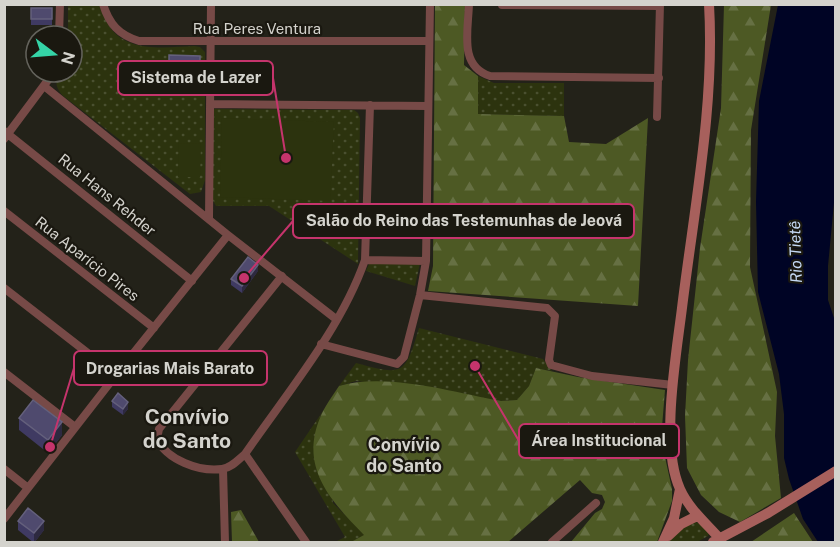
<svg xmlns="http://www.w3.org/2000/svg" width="840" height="547" font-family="'Public Sans',sans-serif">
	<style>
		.green { fill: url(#green-dots) }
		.forest { fill: url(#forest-firs) }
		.pitch { fill: #2c330e }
		.water { fill: #000425 }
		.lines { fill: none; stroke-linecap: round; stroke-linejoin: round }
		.street { stroke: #774a47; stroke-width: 8 }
		.secondary { stroke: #a7605c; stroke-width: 10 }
		.wall { fill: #3f3a62 }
		.shaded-wall { fill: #2d2940 }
		.building { fill: #4f4a6e; stroke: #64607c; stroke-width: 1.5 }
		.labels { text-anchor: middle; stroke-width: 4.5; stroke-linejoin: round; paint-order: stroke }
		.street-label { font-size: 15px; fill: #d4d3cd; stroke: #1a1810 }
		.water-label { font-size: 16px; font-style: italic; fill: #c4d8f3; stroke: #1a1810 }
		.quarter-label { font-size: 18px; font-weight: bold; fill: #d4d3cd; stroke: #1a1810 }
		.district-label { font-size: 21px; font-weight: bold; fill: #d4d3cd; stroke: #1a1810 }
		.leader { fill: none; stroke: #c5346c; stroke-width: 2 }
		.callout-dot { fill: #c5346c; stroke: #1a1810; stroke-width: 2 }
		.callout { fill: #1a1810; stroke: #c5346c; stroke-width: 2 }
		.callout-label { font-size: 16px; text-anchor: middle; font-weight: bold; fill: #d4d3cd }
	</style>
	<defs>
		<pattern id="green-dots" width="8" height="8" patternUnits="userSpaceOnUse" patternTransform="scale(1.5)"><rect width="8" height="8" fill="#2c330e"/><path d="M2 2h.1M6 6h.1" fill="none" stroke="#4a5030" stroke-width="1.8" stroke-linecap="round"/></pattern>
		<pattern id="forest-firs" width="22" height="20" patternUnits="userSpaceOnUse" patternTransform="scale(1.5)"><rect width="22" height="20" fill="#4d5924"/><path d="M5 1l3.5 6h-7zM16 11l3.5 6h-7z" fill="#667043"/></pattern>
	</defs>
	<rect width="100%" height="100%" fill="#232219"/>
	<!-- green -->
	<path class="green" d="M 68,5 L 99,5 C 103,13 106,23 112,30 C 131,53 168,47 194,46 L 200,47 L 205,52 L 205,180 L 201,192 L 190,194 L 62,95 C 55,86 55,82 60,72 L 72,72 L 72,36 L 68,36 Z
		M 478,76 L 494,83 L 564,83 L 564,116 L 477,114 Z
		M 214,109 L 354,110 L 358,113 L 360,118 L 358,264 L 269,206 L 216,206 L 211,197 Z
		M 370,262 L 420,263 L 415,286 L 366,271 Z
		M 419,328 L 543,359 L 552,371 L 536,368 L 529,386 L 517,400 L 501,401 L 356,381 L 339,386 L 356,363 C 404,376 405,375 419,328 Z
		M 325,408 L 320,417 L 333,503 L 365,535 L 351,542 L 335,542 L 345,537 L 295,452 Z
		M 696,522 L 707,528 L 709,533 L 708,536 L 697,542 L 668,542 L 684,526 Z"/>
	<!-- forest -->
	<path class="forest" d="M 435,5 L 465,5 L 464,65 L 478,76 L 478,114 L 564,116 L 569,142 L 606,144 L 648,118 L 638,306 L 428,291 L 433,266 Z
		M 724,5 L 771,5 L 751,130 L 750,267 L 777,392 L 775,436 L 781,498 L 740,522 L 719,512 L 701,495 L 687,468 L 685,416 L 688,360 L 700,248 L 721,108 Z
		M 536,368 L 578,377 L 665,390 L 661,439 L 672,489 L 672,501 L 657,542 L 571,542 L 595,513 L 602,509 L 605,502 L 602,495 L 592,493 L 580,480 L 508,542 L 351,542 L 364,535 C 332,502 299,468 320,418 C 324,407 332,397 339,386 C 386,372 452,392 501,401 L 517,400 L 529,386 Z
		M 241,510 L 259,542 L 232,542 L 231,512 Z
		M 794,513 L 813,542 L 751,542 Z"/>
	<!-- pitch -->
	<path class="pitch" d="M 222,118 L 334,122 L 330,201 L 220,197 Z
		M 179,143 L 201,144 L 200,177 L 178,177 Z"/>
	<!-- water -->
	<path class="water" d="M 778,5 L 835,5 L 835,192 L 828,266 L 828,300 L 836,324 L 835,542 L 818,542 L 803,519 L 789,479 L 784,458 L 784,414 L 779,374 L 758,292 L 756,202 L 759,101 Z"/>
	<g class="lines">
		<!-- street -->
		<path class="street" d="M 103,4 C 109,24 119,35 139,41 L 429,41
			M 469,4 C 468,32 459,66 490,76 L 659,78
			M 502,5 L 660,6
			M 59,36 L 60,4
			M 44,86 L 228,235 L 336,319
			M 210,104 L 428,106
			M 657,117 L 660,4
			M 4,131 L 192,281
			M 4,139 L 54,72
			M 4,211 L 154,328
			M 209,218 L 211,4
			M 365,260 L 426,261
			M 282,276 L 159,429 L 157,439 C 167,460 199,472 222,469 C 231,468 238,460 245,454 C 287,393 341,329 365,260 L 370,105
			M 4,288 L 116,375
			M 420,295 L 547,308 L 555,316 L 549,360 L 551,365 L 592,376 L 673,385
			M 321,344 L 397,364 L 404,357 L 420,295 L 426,261 L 430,4
			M 4,372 L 75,427
			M 245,454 L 306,542
			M 4,469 L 28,488
			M 223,469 L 225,542
			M 4,519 L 116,375 L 228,235
			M 552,542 L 596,503"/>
		<!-- secondary -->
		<path class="secondary" d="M 709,4 C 715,105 694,209 682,308 C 676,357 660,445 680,489 C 689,509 706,523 720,539
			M 668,536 L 681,524 L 697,516
			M 663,542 L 674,518 L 680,489
			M 713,542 L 768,513 L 836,471"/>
	</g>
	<!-- wall -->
	<path class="wall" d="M 31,8 L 52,8 L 52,25 L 31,25 Z
		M 169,55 L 200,56 L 200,85 L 169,85 Z
		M 258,271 L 242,293 L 231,285 L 231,279 Z
		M 112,401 L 128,409 L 123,415 L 112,407 Z
		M 19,418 L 62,435 L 48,453 L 19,430 Z
		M 18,521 L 44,530 L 34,543 L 18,530 Z"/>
	<!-- shaded-wall -->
	<path class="shaded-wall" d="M 258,265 L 258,271 L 242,293 L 242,286 Z
		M 128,402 L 128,409 L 123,415 L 123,409 Z
		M 62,422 L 62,435 L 48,453 L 48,440 Z
		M 44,521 L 44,530 L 34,543 L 34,533 Z"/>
	<!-- building -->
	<path class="building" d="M 31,8 L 52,8 L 52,19 L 31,19 Z
		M 169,55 L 200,56 L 200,73 L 169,73 Z
		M 248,257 L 258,265 L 242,286 L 231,279 Z
		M 118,393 L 128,402 L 123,409 L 112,401 Z
		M 33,400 L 62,422 L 48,440 L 19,418 Z
		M 28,508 L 44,521 L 34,533 L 18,521 Z"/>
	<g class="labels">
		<!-- street labels -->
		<g class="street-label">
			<text x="257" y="34">Rua Peres Ventura</text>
			<text transform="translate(107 195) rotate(39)" y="5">Rua Hans Rehder</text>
			<text transform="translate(87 259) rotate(38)" y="5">Rua Aparício Pires</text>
		</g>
		<!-- water labels -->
		<g class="water-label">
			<text transform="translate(795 252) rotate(-92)" y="6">Rio Tietê</text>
		</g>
		<!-- quarter labels -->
		<g class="quarter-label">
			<text x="404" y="451">Convívio<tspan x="404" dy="21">do Santo</tspan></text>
		</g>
		<!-- district labels -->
		<g class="district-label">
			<text x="187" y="424">Convívio<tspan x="187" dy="24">do Santo</tspan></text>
		</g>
	</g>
	<!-- callouts -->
	<path class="leader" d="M286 158L273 78M244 278L293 221M50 447L74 368M475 366L519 441"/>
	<g class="callout-dot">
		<circle cx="286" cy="158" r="6"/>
		<circle cx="244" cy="278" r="6"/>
		<circle cx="50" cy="447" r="6"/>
		<circle cx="475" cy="366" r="6"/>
	</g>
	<g class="callout">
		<rect x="118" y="61" width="155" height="34" rx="6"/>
		<rect x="293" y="204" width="341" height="34" rx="6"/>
		<rect x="74" y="351" width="193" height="34" rx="6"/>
		<rect x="519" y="424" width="160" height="34" rx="6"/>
	</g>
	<g class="callout-label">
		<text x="196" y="83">Sistema de Lazer</text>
		<text x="464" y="226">Salão do Reino das Testemunhas de Jeová</text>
		<text x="170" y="374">Drogarias Mais Barato</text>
		<text x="599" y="446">Área Institucional</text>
	</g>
	<!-- border -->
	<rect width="840" height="547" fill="none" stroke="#d4d3cd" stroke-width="12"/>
	<!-- north arrow -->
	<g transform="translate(54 54) rotate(106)"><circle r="28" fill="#1a1810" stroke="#64635c" stroke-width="1.5"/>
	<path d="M0-4.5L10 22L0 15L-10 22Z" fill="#35d4a7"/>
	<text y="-9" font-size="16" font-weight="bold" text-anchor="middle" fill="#d4d3cd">N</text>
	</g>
</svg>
